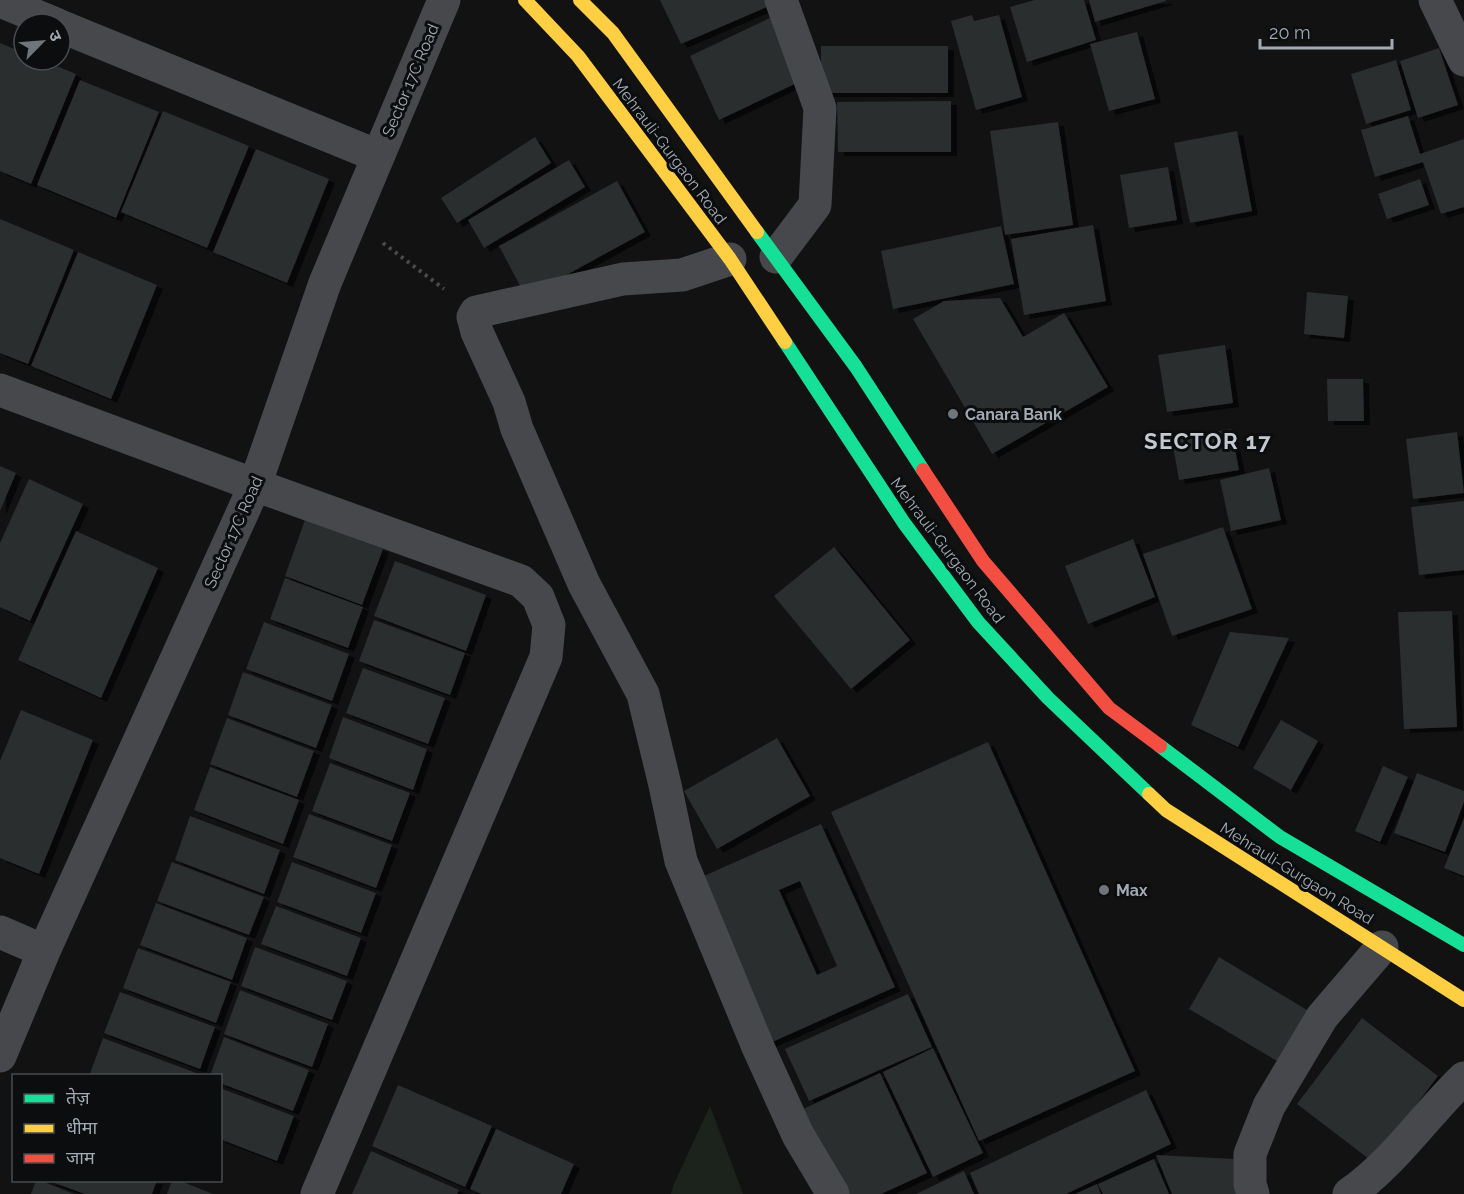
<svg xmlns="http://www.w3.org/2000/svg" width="1464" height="1194" font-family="Raleway,'Noto Sans Devanagari',sans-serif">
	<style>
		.green { fill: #1c231c }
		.building { fill: #2c2d2e; fill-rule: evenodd; filter: url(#shadow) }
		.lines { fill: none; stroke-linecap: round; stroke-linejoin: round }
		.path { stroke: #484a4d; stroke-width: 4; stroke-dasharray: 3 4.5; stroke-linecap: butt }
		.street { stroke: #47484b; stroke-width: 33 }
		.fast { stroke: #16e098; stroke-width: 14 }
		.slow { stroke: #ffcf43; stroke-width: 14 }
		.jam { stroke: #f24e42; stroke-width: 14 }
		.poi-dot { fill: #70757b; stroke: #0c0d0e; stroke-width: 2 }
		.labels { text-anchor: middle; stroke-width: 6; stroke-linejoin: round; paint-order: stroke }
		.street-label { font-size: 16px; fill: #a3aab3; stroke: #0c0d0e }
		.poi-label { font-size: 16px; font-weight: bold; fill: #a3aab3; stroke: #0c0d0e; text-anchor: start }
		.district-label { font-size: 22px; font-weight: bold; letter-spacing: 1.5px; fill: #c4c8d0; stroke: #0c0d0e }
	</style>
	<defs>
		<filter id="shadow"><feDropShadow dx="6" dy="4" stdDeviation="0" flood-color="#0009"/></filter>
	</defs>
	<rect width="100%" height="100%" fill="#121212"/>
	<!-- green -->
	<path class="green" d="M 710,1106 L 743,1194 L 671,1194 L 674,1184 Z"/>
	<!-- building -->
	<path class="building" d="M 660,0 L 775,0 L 776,3 L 681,44 Z
		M 1035,0 L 1084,0 L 1096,40 L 1027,62 L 1010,7 Z
		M 1089,0 L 1166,0 L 1166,1 L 1095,22 Z
		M 972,15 L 974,21 L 999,15 L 1022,97 L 976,110 L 951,21 Z
		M 774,16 L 803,80 L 719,120 L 690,56 Z
		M 1137,32 L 1155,99 L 1109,111 L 1090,44 Z
		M 0,43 L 24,53 L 24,60 L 42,60 L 76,74 L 31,184 L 0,171 Z
		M 821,46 L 948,46 L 948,93 L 821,93 Z
		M 1439,48 L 1458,105 L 1418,118 L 1400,61 Z
		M 1396,60 L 1411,110 L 1366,124 L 1351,74 Z
		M 80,80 L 159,112 L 116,218 L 37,185 Z
		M 951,101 L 951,152 L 838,152 L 837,102 Z
		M 163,111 L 249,146 L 207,248 L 121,212 Z
		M 1408,116 L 1420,154 L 1464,139 L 1464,207 L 1441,214 L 1423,162 L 1375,177 L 1361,130 Z
		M 1058,122 L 1073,225 L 1005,235 L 990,131 Z
		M 1237,131 L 1252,211 L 1190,223 L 1174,143 Z
		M 535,137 L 551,163 L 457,223 L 441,198 Z
		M 256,149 L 329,179 L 287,283 L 213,252 Z
		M 569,160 L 585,187 L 484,248 L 468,220 Z
		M 1168,167 L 1177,220 L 1129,228 L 1120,175 Z
		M 1420,179 L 1429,205 L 1387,219 L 1378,194 Z
		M 617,181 L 645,232 L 526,297 L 499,246 Z
		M 0,219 L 74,250 L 28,364 L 0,353 Z
		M 1093,225 L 1106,301 L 1024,315 L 1011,239 Z
		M 1001,226 L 1014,284 L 893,309 L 881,251 Z
		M 78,252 L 157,285 L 111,399 L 31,366 Z
		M 1307,292 L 1348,296 L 1344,338 L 1304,334 Z
		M 1000,298 L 1023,337 L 1064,313 L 1108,387 L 992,454 L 913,319 L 944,301 Z
		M 1225,345 L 1233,403 L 1167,412 L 1158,355 Z
		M 1327,379 L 1363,379 L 1364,421 L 1328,421 Z
		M 1231,429 L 1239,470 L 1179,480 L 1172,440 Z
		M 1457,432 L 1464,493 L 1413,499 L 1406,439 Z
		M 0,466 L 16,473 L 0,511 Z
		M 1269,468 L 1281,520 L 1231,531 L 1220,480 Z
		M 29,479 L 83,504 L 30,621 L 0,607 L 0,543 Z
		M 1464,501 L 1464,570 L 1419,575 L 1411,507 Z
		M 305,520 L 383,549 L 362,605 L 285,576 Z
		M 1223,527 L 1252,609 L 1172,636 L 1143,554 Z
		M 76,531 L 158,568 L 101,698 L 18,660 Z
		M 1133,539 L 1155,597 L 1088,624 L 1065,566 Z
		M 834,547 L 910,640 L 851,689 L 774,596 Z
		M 395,561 L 486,595 L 466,651 L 374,616 Z
		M 285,578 L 363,607 L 348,648 L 270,619 Z
		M 1452,611 L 1457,727 L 1404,729 L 1398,612 Z
		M 374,620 L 465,653 L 450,695 L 359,661 Z
		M 264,622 L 349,654 L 332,701 L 246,669 Z
		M 1230,632 L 1289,638 L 1238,747 L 1191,725 Z
		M 363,668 L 445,698 L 428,744 L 346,713 Z
		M 243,672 L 332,705 L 316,748 L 228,715 Z
		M 21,710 L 93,740 L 39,874 L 0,858 L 0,761 Z
		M 343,717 L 427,749 L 413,790 L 329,758 Z
		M 227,718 L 314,751 L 297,797 L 210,764 Z
		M 1281,720 L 1318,741 L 1291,790 L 1253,768 Z
		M 777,738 L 810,796 L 717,849 L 684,791 Z
		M 988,742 L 1135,1071 L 979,1141 L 831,812 Z
		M 330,763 L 410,793 L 392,841 L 312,811 Z
		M 1383,766 L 1408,777 L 1380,842 L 1355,831 Z
		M 210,767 L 299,800 L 283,844 L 194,810 Z
		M 1417,773 L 1464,791 L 1464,802 L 1445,852 L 1394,833 Z
		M 309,814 L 392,845 L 376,888 L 293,857 Z
		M 190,816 L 280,850 L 264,894 L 175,860 Z
		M 1464,818 L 1464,876 L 1444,868 Z
		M 821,824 L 895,987 L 770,1043 L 697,879 ZM 800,881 L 837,966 L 817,975 L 779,890 Z
		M 172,862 L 264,897 L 249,935 L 157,901 Z
		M 292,862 L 376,893 L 361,933 L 277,902 Z
		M 156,903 L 247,938 L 232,980 L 140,945 Z
		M 276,906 L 361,938 L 347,976 L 261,944 Z
		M 255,947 L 347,981 L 332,1020 L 241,986 Z
		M 138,948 L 231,982 L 216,1023 L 123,988 Z
		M 1219,957 L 1312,1013 L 1282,1064 L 1189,1009 Z
		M 240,990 L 328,1024 L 312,1067 L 224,1034 Z
		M 120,992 L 215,1027 L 200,1069 L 104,1033 Z
		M 908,994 L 932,1047 L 809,1101 L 785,1049 Z
		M 1362,1018 L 1438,1076 L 1373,1162 L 1297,1104 Z
		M 224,1037 L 309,1070 L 293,1111 L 220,1083 L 220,1076 L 210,1076 Z
		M 103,1038 L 196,1073 L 195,1076 L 89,1076 Z
		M 933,1048 L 983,1153 L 933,1177 L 883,1072 Z
		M 880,1073 L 927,1173 L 881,1194 L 840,1194 L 801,1110 Z
		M 398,1085 L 492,1126 L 465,1187 L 372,1146 Z
		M 220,1088 L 294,1116 L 277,1161 L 220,1139 Z
		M 1146,1090 L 1171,1144 L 1066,1194 L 979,1194 L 970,1173 Z
		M 496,1129 L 574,1164 L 561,1194 L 482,1194 L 470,1189 Z
		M 371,1151 L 459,1190 L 457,1194 L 352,1194 Z
		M 1156,1155 L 1235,1159 L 1249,1194 L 1172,1194 Z
		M 1154,1159 L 1169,1194 L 1103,1194 L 1098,1184 Z
		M 964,1171 L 974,1194 L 916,1194 Z
		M 36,1180 L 39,1180 L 74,1194 L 31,1194 Z
		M 157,1180 L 152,1194 L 85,1194 L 49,1181 Z
		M 172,1180 L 178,1180 L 213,1194 L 167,1194 Z
		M 1097,1184 L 1101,1194 L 1075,1194 Z"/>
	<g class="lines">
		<!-- path -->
		<path class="path" d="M 383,243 L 444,289"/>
		<!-- street -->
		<path class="street" d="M 1435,0 L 1464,60
			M 0,1 L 56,24
			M 60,26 L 378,156
			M 776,257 L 815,205 L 820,108 L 781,0
			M 730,259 L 682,275 L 623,279 L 476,312 L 473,317 L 477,332 L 509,402 L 517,429 L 584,584 L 643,694 L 665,785 L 681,861 L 758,1047 L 798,1135 L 833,1194
			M 0,390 L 255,485 L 521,581 L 538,597 L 549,625 L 546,657 L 317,1194
			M 0,932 L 44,951
			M 0,1056 L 44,951 L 255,485 L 325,283 L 444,0
			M 1253,1194 L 1250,1184 L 1250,1154 L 1269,1106 L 1322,1017 L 1382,947
			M 1349,1194 C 1393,1164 1426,1114 1464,1078"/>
		<!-- fast -->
		<path class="fast" d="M 757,232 L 856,367 L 923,470
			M 785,342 L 904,523 L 978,622 L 1048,698 L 1149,794
			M 1160,746 L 1280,837 L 1464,945"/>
		<!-- slow -->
		<path class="slow" d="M 525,0 L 578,56 L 730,259 L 785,342
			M 580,0 L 613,33 L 757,232
			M 1149,794 L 1166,810 L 1464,1000"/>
		<!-- jam -->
		<path class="jam" d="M 923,470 L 983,561 L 1109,708 L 1160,746"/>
	</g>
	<!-- markers -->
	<g class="poi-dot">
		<circle cx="953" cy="414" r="6"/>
		<circle cx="1104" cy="890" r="6"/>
	</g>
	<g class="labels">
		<!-- street labels -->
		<g class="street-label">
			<text transform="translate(410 80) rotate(-67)" y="6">Sector 17C Road</text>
			<text transform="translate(670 151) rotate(53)" y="6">Mehrauli-Gurgaon Road</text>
			<text transform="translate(233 532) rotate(-66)" y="6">Sector 17C Road</text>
			<text transform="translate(948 550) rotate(53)" y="6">Mehrauli-Gurgaon Road</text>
			<text transform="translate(1297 873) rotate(32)" y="6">Mehrauli-Gurgaon Road</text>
		</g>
		<!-- poi labels -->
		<g class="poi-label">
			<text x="965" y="420">Canara Bank</text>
			<text x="1116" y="896">Max</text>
		</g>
		<!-- district labels -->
		<g class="district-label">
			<text x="1208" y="449">SECTOR 17</text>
		</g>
	</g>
	<!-- legend -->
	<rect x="12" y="1074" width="210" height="108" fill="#0c0d0e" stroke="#484c50" stroke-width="1.5"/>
	<rect x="24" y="1094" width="30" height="9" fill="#16e098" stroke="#484c50" stroke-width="1.5"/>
	<text x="66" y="1104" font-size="18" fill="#a3aab3">तेज़</text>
	<rect x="24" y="1124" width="30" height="9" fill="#ffcf43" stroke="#484c50" stroke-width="1.5"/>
	<text x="66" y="1134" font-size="18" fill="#a3aab3">धीमा</text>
	<rect x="24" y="1154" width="30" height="9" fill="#f24e42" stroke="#484c50" stroke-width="1.5"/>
	<text x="66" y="1164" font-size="18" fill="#a3aab3">जाम</text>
	<!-- north arrow -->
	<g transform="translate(42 42) rotate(65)"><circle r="28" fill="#0c0d0e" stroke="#484c50" stroke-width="1.5"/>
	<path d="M0-4.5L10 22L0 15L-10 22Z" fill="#70757b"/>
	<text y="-9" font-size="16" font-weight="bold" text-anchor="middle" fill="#a3aab3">उ</text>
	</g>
	<!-- scale -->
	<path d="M1260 39v9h132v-9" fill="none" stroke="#a3aab3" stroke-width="3"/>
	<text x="1269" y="39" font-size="18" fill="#a3aab3" stroke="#0c0d0e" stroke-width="4.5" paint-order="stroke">20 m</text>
</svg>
